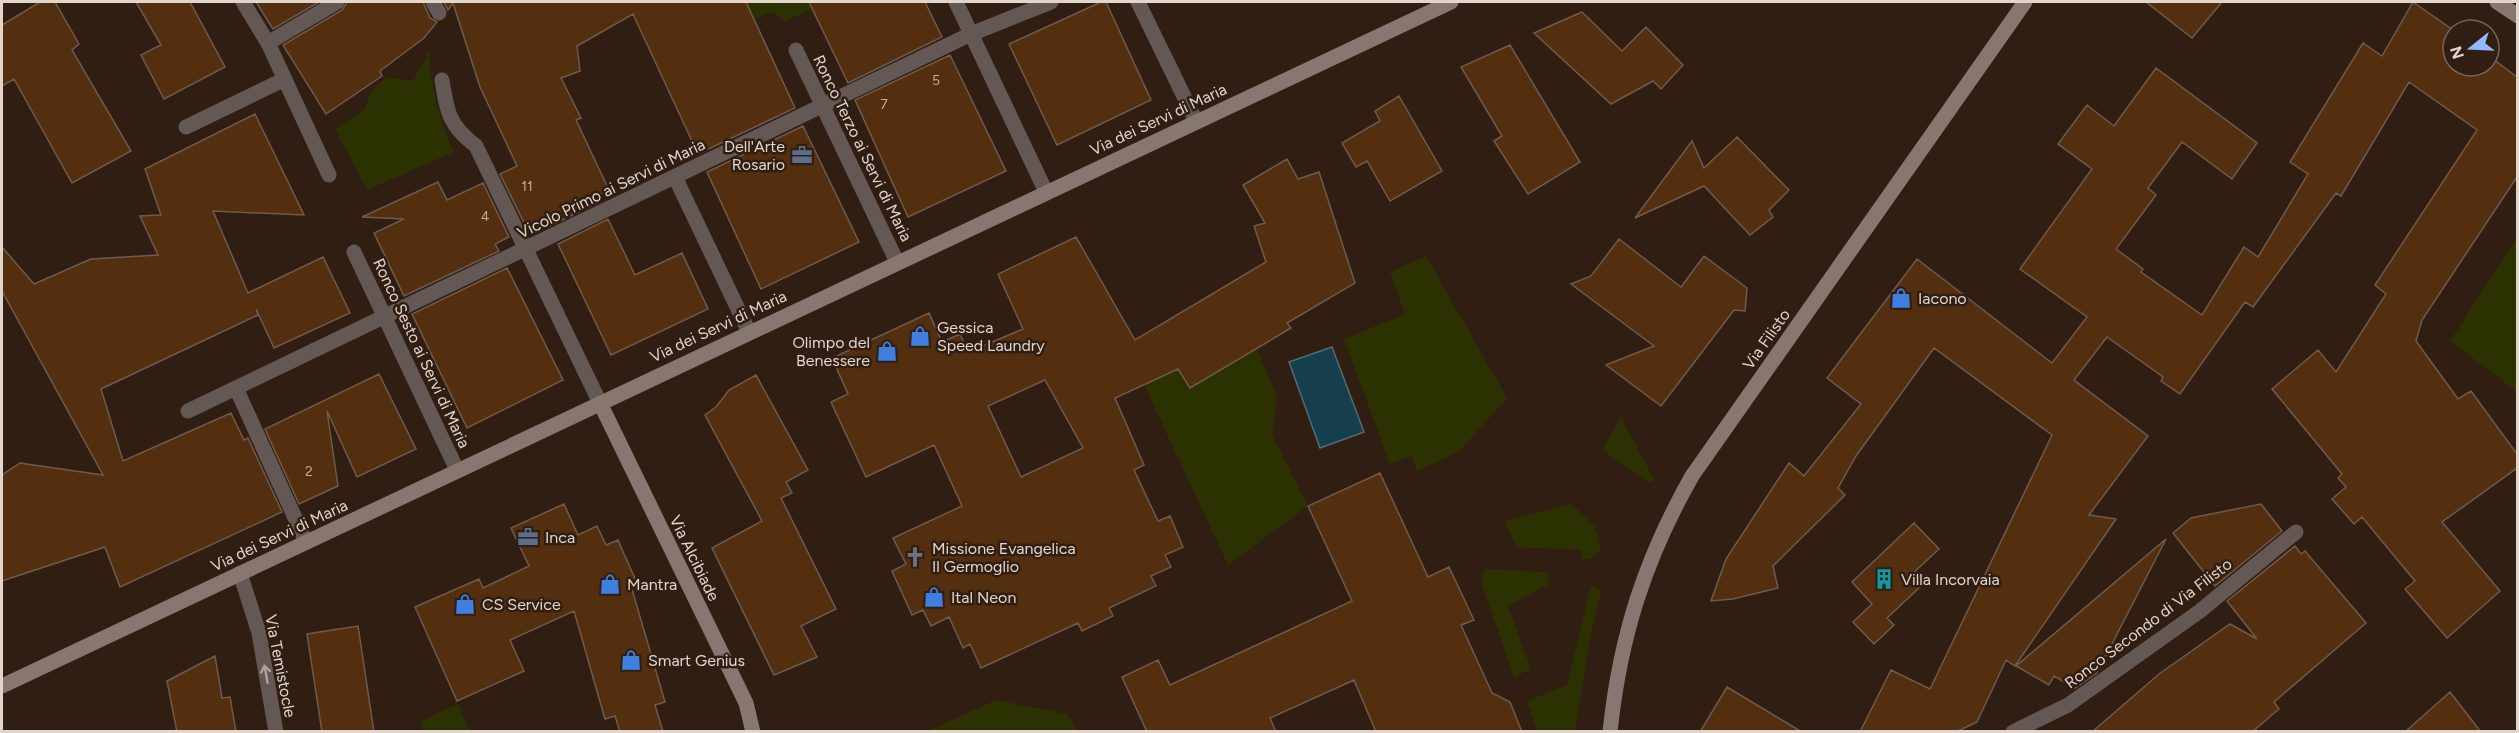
<svg xmlns="http://www.w3.org/2000/svg" width="2519" height="733" font-family="Figtree,sans-serif">
	<style>
		.green { fill: #2c3102 }
		.water { fill: #163f4e; stroke: #536c74; stroke-width: 1.5 }
		.building { fill: #532f0f; stroke: #6f5b4c; stroke-width: 1.5; fill-rule: evenodd }
		.lines { fill: none; stroke-linecap: round; stroke-linejoin: round }
		.street { stroke: #635854; stroke-width: 15 }
		.secondary { stroke: #887670; stroke-width: 15 }
		.oneway { stroke: #afa39c }
		.labels { text-anchor: middle; stroke-width: 5; stroke-linejoin: round; paint-order: stroke }
		.number-label { font-size: 14px; fill: #beac9d }
		.street-label { font-size: 16px; fill: #e1d5cc; stroke: #2f1e11 }
		.poi-label { font-size: 16px; fill: #e1d5cc; stroke: #2f1e11; text-anchor: start }
	</style>
	<rect width="100%" height="100%" fill="#2f1e11"/>
	<!-- green -->
	<path class="green" d="M 746,2 L 809,2 L 813,9 L 785,21 L 773,12 L 754,19 Z
		M 429,51 C 431,88 438,119 454,152 L 367,190 L 335,129 L 365,109 L 371,91 L 387,77 L 413,81 Z
		M 2516,239 L 2518,241 L 2517,392 L 2450,341 Z
		M 1426,256 L 1507,398 L 1459,452 L 1417,471 L 1411,456 L 1390,464 L 1344,339 L 1405,314 L 1390,272 Z
		M 1257,348 L 1277,397 L 1272,435 L 1308,506 L 1228,565 L 1144,385 L 1178,369 L 1190,388 Z
		M 1621,417 L 1655,481 L 1650,483 L 1602,450 Z
		M 1569,504 C 1590,519 1597,523 1601,550 L 1592,558 L 1582,560 L 1580,550 L 1516,547 L 1505,521 Z
		M 1484,569 L 1548,572 L 1549,584 L 1508,606 L 1531,669 L 1514,677 L 1481,583 Z
		M 1591,585 L 1601,590 L 1590,639 L 1575,731 L 1537,731 L 1527,701 L 1567,685 Z
		M 996,700 L 1067,714 L 1078,731 L 928,731 Z
		M 458,704 L 470,731 L 423,731 L 421,721 Z"/>
	<!-- water -->
	<path class="water" d="M 1332,347 L 1364,432 L 1320,448 L 1289,362 Z"/>
	<!-- building -->
	<path class="building" d="M 40,2 L 55,2 L 79,44 L 72,50 L 131,151 L 72,183 L 14,79 L 2,86 L 2,25 Z
		M 136,2 L 190,2 L 225,67 L 164,99 L 141,55 L 161,45 Z
		M 256,2 L 319,2 L 273,29 Z
		M 347,2 L 423,2 L 430,18 L 437,22 L 424,38 L 380,71 L 382,76 L 326,114 L 283,45 L 342,10 Z
		M 444,2 L 746,2 L 795,108 L 698,154 L 633,14 L 577,46 L 580,71 L 561,78 L 581,118 L 576,120 L 609,190 L 597,195 L 600,202 L 550,226 L 547,219 L 527,229 L 500,174 L 517,166 L 480,87 L 453,3 L 448,10 Z
		M 809,2 L 925,2 L 942,37 L 848,83 Z
		M 1101,2 L 1106,2 L 1151,100 L 1057,145 L 1009,44 Z
		M 2146,2 L 2222,2 L 2192,38 Z
		M 2413,2 L 2453,30 L 2453,66 L 2489,66 L 2489,56 L 2517,77 L 2517,177 L 2422,320 L 2416,341 L 2458,399 L 2471,391 L 2517,454 L 2517,468 L 2442,522 L 2500,591 L 2447,638 L 2405,589 L 2415,581 L 2362,517 L 2354,524 L 2332,499 L 2346,487 L 2338,478 L 2342,474 L 2272,389 L 2318,350 L 2336,372 L 2386,294 L 2375,285 L 2477,130 L 2409,82 L 2341,196 L 2336,193 L 2253,307 L 2245,302 L 2180,394 L 2161,381 L 2163,377 L 2107,337 L 2074,380 L 2148,436 L 2089,515 L 2116,519 L 2015,666 L 2006,660 L 1977,722 L 1956,732 L 1860,732 L 1891,670 L 1930,689 L 2052,435 L 1934,348 L 1856,456 L 1838,488 L 1845,495 L 1773,566 L 1778,588 L 1733,599 L 1711,601 L 1726,559 L 1789,463 L 1804,476 L 1861,404 L 1827,378 L 1917,259 L 2052,363 L 2087,317 L 2020,269 L 2092,169 L 2058,144 L 2087,105 L 2114,126 L 2156,68 L 2257,143 L 2232,179 L 2182,142 L 2148,188 L 2156,195 L 2116,249 L 2143,269 L 2141,272 L 2202,315 L 2244,247 L 2258,257 L 2308,174 L 2290,162 L 2363,43 L 2382,56 Z
		M 1582,12 L 1622,51 L 1646,27 L 1683,65 L 1661,89 L 1653,81 L 1611,104 L 1534,33 Z
		M 1510,45 L 1580,162 L 1528,194 L 1494,141 L 1502,136 L 1461,67 Z
		M 950,55 L 1006,171 L 908,217 L 855,100 Z
		M 1399,96 L 1442,171 L 1390,201 L 1367,161 L 1356,167 L 1342,143 L 1380,121 L 1375,111 Z
		M 255,114 L 304,215 L 213,211 L 248,293 L 323,257 L 350,313 L 274,348 L 256,309 L 258,315 L 101,389 L 123,461 L 231,413 L 244,440 L 248,438 L 282,512 L 120,587 L 105,547 L 2,581 L 2,475 L 20,463 L 103,475 L 2,291 L 2,247 L 34,284 L 91,259 L 158,255 L 140,216 L 161,215 L 145,169 Z
		M 803,126 L 859,242 L 761,289 L 707,172 Z
		M 1737,137 L 1789,190 L 1769,210 L 1773,217 L 1750,235 L 1704,186 L 1635,218 L 1692,141 L 1704,168 Z
		M 1287,159 L 1298,179 L 1319,172 L 1355,283 L 1287,323 L 1291,328 L 1190,388 L 1178,369 L 1115,398 L 1144,465 L 1134,470 L 1158,521 L 1170,516 L 1183,547 L 1165,555 L 1171,567 L 1151,576 L 1156,586 L 1109,608 L 1113,616 L 1082,631 L 1078,623 L 981,668 L 970,644 L 963,648 L 949,617 L 931,626 L 923,610 L 912,615 L 892,571 L 906,564 L 893,538 L 962,506 L 934,445 L 866,477 L 831,402 L 848,394 L 832,358 L 929,313 L 942,342 L 960,334 L 968,352 L 1023,329 L 998,274 L 1076,237 L 1135,340 L 1266,262 L 1254,226 L 1265,223 L 1243,185 ZM 1045,380 L 1083,448 L 1021,477 L 988,406 Z
		M 438,182 L 447,200 L 483,183 L 509,237 L 495,244 L 499,251 L 404,296 L 374,233 L 404,219 L 362,217 Z
		M 608,219 L 635,275 L 682,253 L 708,309 L 611,355 L 558,244 Z
		M 1619,239 L 1681,287 L 1704,256 L 1747,288 L 1745,311 L 1734,310 L 1661,406 L 1606,365 L 1654,346 L 1571,284 L 1591,276 Z
		M 507,268 L 563,380 L 467,428 L 412,314 Z
		M 379,374 L 416,449 L 357,477 L 327,411 L 338,486 L 299,504 L 265,429 Z
		M 756,375 L 808,470 L 786,482 L 792,493 L 781,498 L 836,609 L 801,626 L 817,657 L 774,675 L 712,548 L 762,521 L 705,415 L 716,407 L 729,390 Z
		M 1380,473 L 1428,577 L 1449,567 L 1474,620 L 1461,625 L 1492,693 L 1510,702 L 1522,732 L 1376,732 L 1354,680 L 1270,718 L 1276,732 L 1147,732 L 1122,677 L 1158,660 L 1170,685 L 1352,601 L 1308,506 Z
		M 564,504 L 578,535 L 597,526 L 606,545 L 618,540 L 624,554 L 637,583 L 631,586 L 665,702 L 655,705 L 663,732 L 620,732 L 615,716 L 605,719 L 574,611 L 510,640 L 524,671 L 457,701 L 415,607 L 479,579 L 483,588 L 529,566 L 511,528 Z
		M 2261,504 L 2282,531 L 2215,586 L 2173,533 L 2191,518 Z
		M 1914,523 L 1939,549 L 1910,576 L 1920,587 L 1887,618 L 1894,625 L 1874,644 L 1853,622 L 1872,604 L 1852,582 Z
		M 2166,539 L 2097,673 L 2075,688 L 2054,676 L 2049,685 L 2016,666 Z
		M 2295,546 L 2301,554 L 2305,551 L 2366,623 L 2274,702 L 2279,709 L 2252,732 L 2092,732 L 2159,674 L 2230,624 L 2257,639 L 2227,601 Z
		M 358,626 L 374,732 L 322,732 L 307,634 Z
		M 215,656 L 222,698 L 230,697 L 236,732 L 177,732 L 167,681 Z
		M 1727,687 L 1802,732 L 1700,732 Z
		M 2450,692 L 2481,732 L 2405,732 Z"/>
	<g class="lines">
		<!-- street -->
		<path class="street" d="M 243,2 L 268,43 L 337,2
			M 433,2 L 439,13
			M 956,2 L 1046,192
			M 1138,2 L 1196,121
			M 268,43 L 329,175
			M 796,50 L 897,262
			M 442,80 C 447,112 449,126 476,146 L 600,403
			M 186,127 L 285,79
			M 675,177 L 749,332
			M 354,252 L 457,470
			M 236,388 L 306,542
			M 188,411 L 971,34 L 1051,2
			M 240,573 L 259,633 L 276,732
			M 2013,732 L 2068,705 L 2200,611 L 2296,532"/>
		<!-- secondary -->
		<path class="secondary" d="M 2497,2 L 2518,16
			M 600,403 L 746,703 L 753,732
			M 2,686 L 1451,2
			M 1610,732 C 1620,636 1645,559 1692,476 L 2025,2"/>
	</g>
	<!-- one-way arrows -->
	<defs><path id="oneway-shaft" d="M-6 0H5M1.5-3L5.5 0L1.5 3" fill="none" stroke-width="1.6" stroke-linecap="round" stroke-linejoin="round" transform="scale(1.5)"/></defs>
	<use class="oneway" href="#oneway-shaft" transform="translate(266 674) rotate(-100)"/>
	<!-- icons -->
	<defs>
		<g id="office-bare" transform="scale(1.62)"><path d="M-6-3h4V-5.5h4V-3h4V5H-6ZM-1-4.5V-3h2v-1.5ZM-6 0V1H6V0Z" fill="#5c6f8a" stroke="#2f1e11" stroke-width="2.5" paint-order="stroke"/></g>
		<g id="shop-bare" transform="scale(1.62)"><path d="M-5-2.5h2.3a2.7 3.5 0 0 1 5.4 0H5L5.5 6h-11ZM-1.5-2.5h3a1.5 2.3 0 0 0-3 0Z" fill="#3f7fe0" stroke="#2f1e11" stroke-width="2.5" paint-order="stroke"/></g>
		<g id="church-bare" transform="scale(1.62)"><path d="M-1.2-6h2.4v3.5h3.3v2.4h-3.3V6h-2.4V-.1h-3.3v-2.4h3.3Z" fill="#6b7280" stroke="#2f1e11" stroke-width="2.5" paint-order="stroke"/></g>
		<g id="building-bare" transform="scale(1.62)"><path d="M-4-6H4V6H1V3H-1V6H-4ZM-2.5-4.3h1.7v1.8h-1.7ZM.8-4.3h1.7v1.8H.8ZM-2.5-1h1.7V.8h-1.7ZM.8-1h1.7V.8H.8Z" fill="#0f9aa8" stroke="#2f1e11" stroke-width="2.5" paint-order="stroke"/></g>
	</defs>
	<g fill-rule="evenodd">
		<use href="#office-bare" x="802" y="155"/>
		<use href="#shop-bare" x="1901" y="298"/>
		<use href="#shop-bare" x="920" y="336"/>
		<use href="#shop-bare" x="887" y="351"/>
		<use href="#office-bare" x="528" y="537"/>
		<use href="#church-bare" x="915" y="557"/>
		<use href="#building-bare" x="1884" y="579"/>
		<use href="#shop-bare" x="610" y="584"/>
		<use href="#shop-bare" x="934" y="597"/>
		<use href="#shop-bare" x="465" y="604"/>
		<use href="#shop-bare" x="631" y="660"/>
	</g>
	<g class="labels">
		<!-- number labels -->
		<g class="number-label">
			<text x="936" y="85">5</text>
			<text x="884" y="109">7</text>
			<text x="527" y="191">11</text>
			<text x="485" y="221">4</text>
			<text x="309" y="476">2</text>
		</g>
		<!-- street labels -->
		<g class="street-label">
			<text transform="translate(1158 119) rotate(-25)" y="6">Via dei Servi di Maria</text>
			<text transform="translate(863 148) rotate(64)" y="6">Ronco Terzo ai Servi di Maria</text>
			<text transform="translate(611 188) rotate(-26)" y="6">Vicolo Primo ai Servi di Maria</text>
			<text transform="translate(718 326) rotate(-25)" y="6">Via dei Servi di Maria</text>
			<text transform="translate(1766 339) rotate(-55)" y="6">Via Filisto</text>
			<text transform="translate(422 353) rotate(65)" y="6">Ronco Sesto ai Servi di Maria</text>
			<text transform="translate(279 535) rotate(-25)" y="6">Via dei Servi di Maria</text>
			<text transform="translate(695 558) rotate(64)" y="6">Via Alcibiade</text>
			<text transform="translate(2148 623) rotate(-37)" y="6">Ronco Secondo di Via Filisto</text>
			<text transform="translate(281 666) rotate(79)" y="6">Via Temistocle</text>
		</g>
		<!-- poi labels -->
		<g class="poi-label">
			<text x="785" y="152" text-anchor="end">Dell'Arte<tspan x="785" dy="18">Rosario</tspan></text>
			<text x="1918" y="304">Iacono</text>
			<text x="937" y="333">Gessica<tspan x="937" dy="18">Speed Laundry</tspan></text>
			<text x="870" y="348" text-anchor="end">Olimpo del<tspan x="870" dy="18">Benessere</tspan></text>
			<text x="545" y="543">Inca</text>
			<text x="932" y="554">Missione Evangelica<tspan x="932" dy="18">Il Germoglio</tspan></text>
			<text x="1901" y="585">Villa Incorvaia</text>
			<text x="627" y="590">Mantra</text>
			<text x="951" y="603">Ital Neon</text>
			<text x="482" y="610">CS Service</text>
			<text x="648" y="666">Smart Genius</text>
		</g>
	</g>
	<!-- border -->
	<rect width="2519" height="733" fill="none" stroke="#e1d5cc" stroke-width="6"/>
	<!-- north arrow -->
	<g transform="translate(2471 48) rotate(252)"><circle r="28" fill="#2f1e11" stroke="#76675c" stroke-width="1.5"/>
	<path d="M0-4.5L10 22L0 15L-10 22Z" fill="#92b7fd"/>
	<text y="-9" font-size="16" font-weight="bold" text-anchor="middle" fill="#e1d5cc">N</text>
	</g>
</svg>
